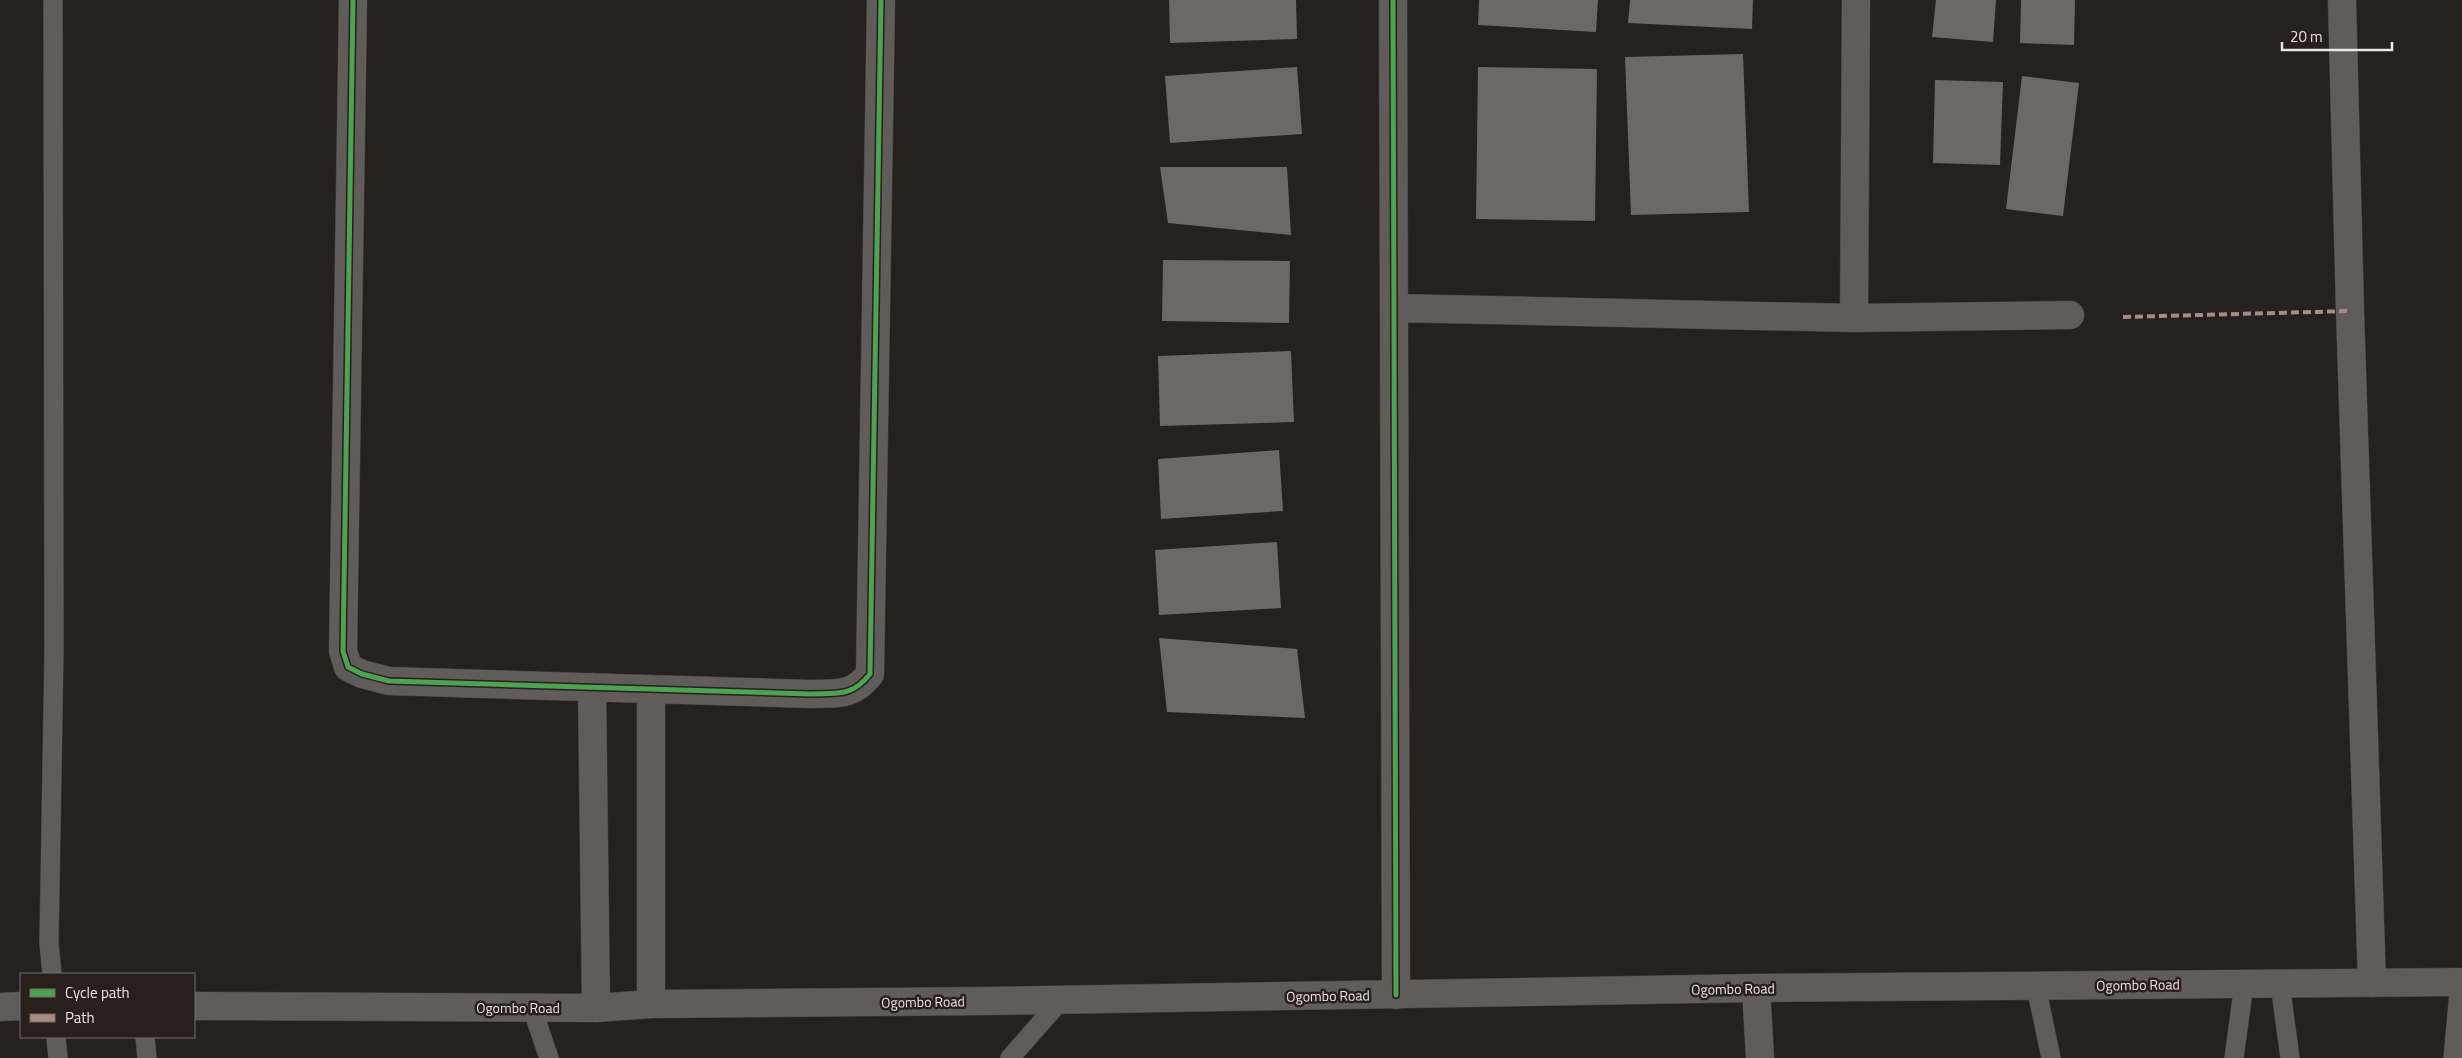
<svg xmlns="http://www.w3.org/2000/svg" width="2462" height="1058" font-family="'Titillium Web',sans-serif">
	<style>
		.building { fill: #6d6866 }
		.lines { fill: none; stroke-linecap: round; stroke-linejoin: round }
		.service-casing { stroke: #433e3d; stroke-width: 20 }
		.minor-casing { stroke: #433e3d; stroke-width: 29 }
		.secondary-casing { stroke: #433e3d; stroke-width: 29 }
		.service { stroke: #605c5a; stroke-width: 19 }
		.minor { stroke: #605c5a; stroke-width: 28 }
		.secondary { stroke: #605c5a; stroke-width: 28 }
		.quiet { stroke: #a88b81; stroke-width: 4; stroke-dasharray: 8 4; stroke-linecap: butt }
		.cycleway-casing { stroke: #291f1b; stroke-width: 8 }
		.cycleway { stroke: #4ca352; stroke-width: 5 }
		.labels { text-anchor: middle; stroke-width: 5; stroke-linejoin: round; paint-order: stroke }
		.street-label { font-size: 14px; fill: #ede5e3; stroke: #291f1b }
	</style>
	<rect width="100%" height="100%" fill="#26201e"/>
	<!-- building -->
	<path class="building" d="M 1169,0 L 1296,0 L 1297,39 L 1170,43 Z
		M 1479,0 L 1598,0 L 1596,32 L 1478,25 Z
		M 1630,0 L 1753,0 L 1752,29 L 1628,23 Z
		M 1936,0 L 1996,0 L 1993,42 L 1932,37 Z
		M 2021,0 L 2075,0 L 2074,45 L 2020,43 Z
		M 1743,54 L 1749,212 L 1631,215 L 1625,57 Z
		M 1297,67 L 1302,134 L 1170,143 L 1165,76 Z
		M 1478,67 L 1597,69 L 1595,221 L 1476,219 Z
		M 2022,76 L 2079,83 L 2063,216 L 2006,209 Z
		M 1935,80 L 2003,82 L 2000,165 L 1933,163 Z
		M 1160,167 L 1287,167 L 1291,235 L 1168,223 Z
		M 1163,260 L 1290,261 L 1289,323 L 1162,321 Z
		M 1291,351 L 1294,422 L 1160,426 L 1158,356 Z
		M 1279,450 L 1283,511 L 1161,519 L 1158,459 Z
		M 1277,542 L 1281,608 L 1159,615 L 1155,550 Z
		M 1159,638 L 1297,649 L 1305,718 L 1167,712 Z"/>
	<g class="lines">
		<!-- service casing -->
		<g class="service-casing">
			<path id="service" d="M 52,974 L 49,943 L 54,652 L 53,0
				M 2280,984 L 2290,1058
				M 2036,986 L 2051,1058
				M 532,1008 L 549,1058
				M 56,1037 L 58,1058
				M 145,1037 L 147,1058
				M 1010,1058 L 1061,1000
				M 2234,1058 L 2244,984
				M 2453,1058 L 2460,982"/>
		</g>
		<!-- minor casing -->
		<g class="minor-casing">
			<path id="minor" d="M 353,0 L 343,651 L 348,667 L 362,674 L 389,681 L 810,694 C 837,693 852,697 870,674 L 881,0
				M 1393,0 L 1396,995
				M 2342,0 L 2350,311 L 2372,983
				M 1394,308 L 1854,318 L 2070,315
				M 1854,318 L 1856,0
				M 592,687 L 596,1008
				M 1756,988 L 1760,1058
				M 651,1004 L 651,689"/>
		</g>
		<!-- secondary casing -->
		<g class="secondary-casing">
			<path id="secondary" d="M 194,1006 L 596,1008 L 651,1004 L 988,1001 L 1756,988 L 2462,982
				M 0,1007 L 21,1006"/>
		</g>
		<!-- service -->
		<use href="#service" class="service"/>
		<!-- minor -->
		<use href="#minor" class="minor"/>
		<!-- secondary -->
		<use href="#secondary" class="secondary"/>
		<!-- quiet -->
		<path class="quiet" d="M 2123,317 L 2350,311"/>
		<!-- cycleway casing -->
		<g class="cycleway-casing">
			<path id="cycleway" d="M 353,0 L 343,651 L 348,667 L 362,674 L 389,681 L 810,694 C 837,693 852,697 870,674 L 881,0
				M 1393,0 L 1396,995"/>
		</g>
		<!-- cycleway -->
		<use href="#cycleway" class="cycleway"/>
	</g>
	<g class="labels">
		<!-- street labels -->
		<g class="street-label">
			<text transform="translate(2138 985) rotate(-1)" y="5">Ogombo Road</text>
			<text transform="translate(1733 989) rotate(-1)" y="5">Ogombo Road</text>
			<text transform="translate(1328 996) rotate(-1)" y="5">Ogombo Road</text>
			<text transform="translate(923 1002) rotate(-1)" y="5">Ogombo Road</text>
			<text x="518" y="1013">Ogombo Road</text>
		</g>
	</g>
	<!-- legend -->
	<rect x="20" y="973" width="175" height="65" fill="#291f1b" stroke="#776e6b"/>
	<rect x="30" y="989" width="25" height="8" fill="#4ca352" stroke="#776e6b"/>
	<text x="65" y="998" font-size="15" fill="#ede5e3">Cycle path</text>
	<rect x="30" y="1014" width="25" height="8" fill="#a88b81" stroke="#776e6b"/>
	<text x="65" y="1023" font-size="15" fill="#ede5e3">Path</text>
	<!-- scale -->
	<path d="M2282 42v8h110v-8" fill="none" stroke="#ede5e3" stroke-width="2.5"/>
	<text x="2290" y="42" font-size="15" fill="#ede5e3" stroke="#291f1b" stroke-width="4" paint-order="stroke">20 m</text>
</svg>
